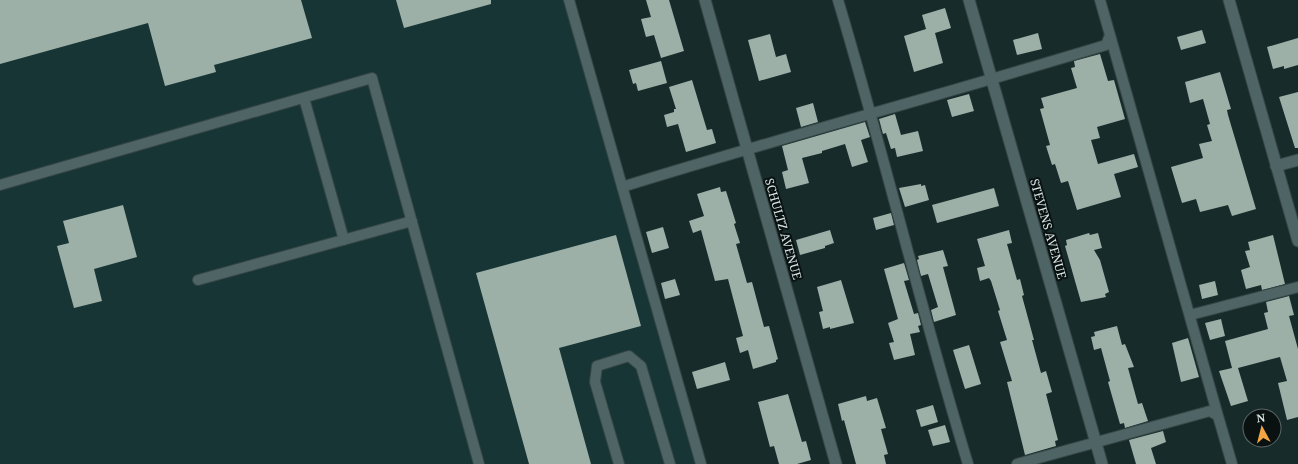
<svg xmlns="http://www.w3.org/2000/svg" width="1298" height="464" font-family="'Noto Serif',serif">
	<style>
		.built { fill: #183535 }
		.building { fill: #9cb0a8 }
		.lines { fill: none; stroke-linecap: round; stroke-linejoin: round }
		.service-casing { stroke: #364646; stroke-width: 12 }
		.minor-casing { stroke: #364646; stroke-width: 13 }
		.service { stroke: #4f6464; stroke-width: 10 }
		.minor { stroke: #4f6464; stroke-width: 11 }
		.labels { text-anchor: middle; stroke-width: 4; stroke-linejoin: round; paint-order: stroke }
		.street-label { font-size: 12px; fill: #dce7e7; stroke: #091111 }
	</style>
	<rect width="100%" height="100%" fill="#182b2b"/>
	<!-- built -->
	<path class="built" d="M 0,0 L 570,0 L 699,464 L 0,464 Z"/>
	<!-- building -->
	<path class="building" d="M 0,0 L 301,0 L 312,38 L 214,65 L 216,72 L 165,86 L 148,23 L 0,64 Z
		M 396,0 L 491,0 L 491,4 L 404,28 Z
		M 646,0 L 669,0 L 684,51 L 661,58 L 654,35 L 646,37 L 641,19 L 651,17 Z
		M 945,8 L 951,28 L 935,33 L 943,63 L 914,72 L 904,36 L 926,29 L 922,15 Z
		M 1202,30 L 1206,43 L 1181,50 L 1177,37 Z
		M 1038,33 L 1042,49 L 1017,55 L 1013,40 Z
		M 770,34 L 776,57 L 786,54 L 791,72 L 759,81 L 748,40 Z
		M 1298,38 L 1298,65 L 1284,69 L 1284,66 L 1273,69 L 1267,47 Z
		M 1100,54 L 1108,81 L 1114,80 L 1125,119 L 1097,127 L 1100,138 L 1091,140 L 1098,164 L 1134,154 L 1138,167 L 1114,174 L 1121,197 L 1077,210 L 1068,181 L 1061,183 L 1055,164 L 1052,165 L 1046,146 L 1050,145 L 1040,109 L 1044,108 L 1041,98 L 1077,88 L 1071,68 L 1075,67 L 1074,61 Z
		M 661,61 L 667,83 L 638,91 L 636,83 L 633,84 L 629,70 Z
		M 1220,72 L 1231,109 L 1227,110 L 1228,115 L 1256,209 L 1232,216 L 1228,205 L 1200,212 L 1196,199 L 1182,203 L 1171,167 L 1203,158 L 1199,144 L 1212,141 L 1207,125 L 1210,124 L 1203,99 L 1190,103 L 1185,82 Z
		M 692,80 L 707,130 L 712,129 L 716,143 L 686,152 L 678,124 L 667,127 L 664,115 L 674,112 L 674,109 L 676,109 L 669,87 Z
		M 1298,92 L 1298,148 L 1295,148 L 1279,97 Z
		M 969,94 L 974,111 L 952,117 L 947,100 Z
		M 813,103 L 818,122 L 801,127 L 796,108 Z
		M 895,114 L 901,135 L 918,131 L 923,151 L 897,157 L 895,148 L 891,149 L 886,133 L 883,134 L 879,119 Z
		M 865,122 L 870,137 L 861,140 L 868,162 L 852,167 L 845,144 L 822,151 L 822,153 L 802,158 L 809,183 L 786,189 L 782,172 L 788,170 L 782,146 Z
		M 921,184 L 921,186 L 925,185 L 929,200 L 905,207 L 899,188 Z
		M 720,187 L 721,192 L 726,191 L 736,223 L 734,224 L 740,243 L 736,244 L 747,283 L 752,282 L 764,327 L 769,326 L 778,359 L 776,360 L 776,362 L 753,369 L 748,350 L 740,353 L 736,338 L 743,336 L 728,279 L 715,281 L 701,230 L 693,233 L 689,221 L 704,216 L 697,194 Z
		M 994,188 L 999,206 L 937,223 L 932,205 Z
		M 123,205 L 137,257 L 94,269 L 102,301 L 74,308 L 57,246 L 69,243 L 63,221 Z
		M 891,213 L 894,225 L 876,230 L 873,218 Z
		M 663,227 L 669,248 L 652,253 L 646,232 Z
		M 830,230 L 834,243 L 825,246 L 825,248 L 800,255 L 796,240 Z
		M 1009,230 L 1012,243 L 1007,244 L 1017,280 L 1020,279 L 1024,295 L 1022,296 L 1034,340 L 1032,340 L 1041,373 L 1046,371 L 1052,392 L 1046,394 L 1058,440 L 1055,441 L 1056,446 L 1025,455 L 1007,382 L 1012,381 L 1000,342 L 1007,340 L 998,311 L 1000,310 L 991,281 L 989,278 L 980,281 L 977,268 L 985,266 L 977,239 Z
		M 1089,233 L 1090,235 L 1098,233 L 1102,248 L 1094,250 L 1100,260 L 1109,292 L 1105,294 L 1106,297 L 1081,302 L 1065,246 L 1067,245 L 1066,240 Z
		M 616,235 L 641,326 L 559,348 L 591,464 L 529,464 L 476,273 Z
		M 1273,235 L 1285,284 L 1262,290 L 1261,285 L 1246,289 L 1241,270 L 1250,267 L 1245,251 L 1250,250 L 1248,242 Z
		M 943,250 L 948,266 L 943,267 L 956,315 L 934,322 L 931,310 L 938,307 L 928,274 L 921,276 L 917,260 L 919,259 L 918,256 Z
		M 904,263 L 909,280 L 904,281 L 914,314 L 918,313 L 921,325 L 918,326 L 920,332 L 910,334 L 915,355 L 894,360 L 889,343 L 894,342 L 888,323 L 898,319 L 884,269 Z
		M 675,279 L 680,295 L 665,299 L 661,283 Z
		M 841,280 L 854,323 L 830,329 L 830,327 L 823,329 L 819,312 L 823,311 L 817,287 Z
		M 1215,281 L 1218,295 L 1202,299 L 1199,285 Z
		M 1289,296 L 1294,315 L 1289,316 L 1298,349 L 1298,417 L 1287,420 L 1278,383 L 1287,381 L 1280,357 L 1238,368 L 1248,401 L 1231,406 L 1219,371 L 1232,368 L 1225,341 L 1268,329 L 1264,313 L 1268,312 L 1266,302 Z
		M 1221,319 L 1225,336 L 1210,340 L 1205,323 Z
		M 1117,326 L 1122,345 L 1125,344 L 1134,367 L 1128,368 L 1138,404 L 1142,403 L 1148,421 L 1125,428 L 1124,423 L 1120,424 L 1108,382 L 1110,381 L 1101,348 L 1094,350 L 1091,337 L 1095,336 L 1094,332 Z
		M 1188,338 L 1199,377 L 1181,382 L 1172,343 Z
		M 969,345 L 981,384 L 965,389 L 953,350 Z
		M 725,362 L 730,380 L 697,389 L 692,372 Z
		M 788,394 L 802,442 L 806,441 L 811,460 L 797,464 L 779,464 L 774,446 L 770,447 L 758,402 Z
		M 866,396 L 867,401 L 877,398 L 886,428 L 881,429 L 888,454 L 884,455 L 886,464 L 856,464 L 844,420 L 842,421 L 838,404 Z
		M 933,405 L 938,422 L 921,427 L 916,410 Z
		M 945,425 L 950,442 L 933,446 L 928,430 Z
		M 1163,431 L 1166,442 L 1151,448 L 1156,464 L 1136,464 L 1129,440 Z"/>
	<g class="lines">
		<!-- service casing -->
		<g class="service-casing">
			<path id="service" d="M 569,0 L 701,464
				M 838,0 C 884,154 921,310 968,464
				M 1110,35 L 1218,416
				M 304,98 L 344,240
				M 0,185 L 372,78 L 479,464
				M 622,187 C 783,137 945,94 1106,45 L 1110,35 L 1100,0
				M 198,280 L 412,221
				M 1190,315 L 1298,287
				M 619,464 L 595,382 L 597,366 L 629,356 L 641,366 L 670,464
				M 1017,464 L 1210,411 L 1218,416 L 1232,464"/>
		</g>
		<!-- minor casing -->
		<g class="minor-casing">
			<path id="minor" d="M 705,0 L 836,464
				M 969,0 L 1102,464
				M 1229,0 L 1298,241
				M 1276,166 L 1298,160"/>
		</g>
		<!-- service -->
		<use href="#service" class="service"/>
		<!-- minor -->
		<use href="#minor" class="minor"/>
	</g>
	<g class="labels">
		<!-- street labels -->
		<g class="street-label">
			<text transform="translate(783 229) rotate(74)" y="4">SCHULTZ AVENUE</text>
			<text transform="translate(1048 229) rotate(74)" y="4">STEVENS AVENUE</text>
		</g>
	</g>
	<!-- north arrow -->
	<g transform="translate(1262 428) rotate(353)"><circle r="19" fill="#091111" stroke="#5d6767"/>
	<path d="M0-3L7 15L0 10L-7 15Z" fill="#f3a443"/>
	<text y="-6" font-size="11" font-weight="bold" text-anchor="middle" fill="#dce7e7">N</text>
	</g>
</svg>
